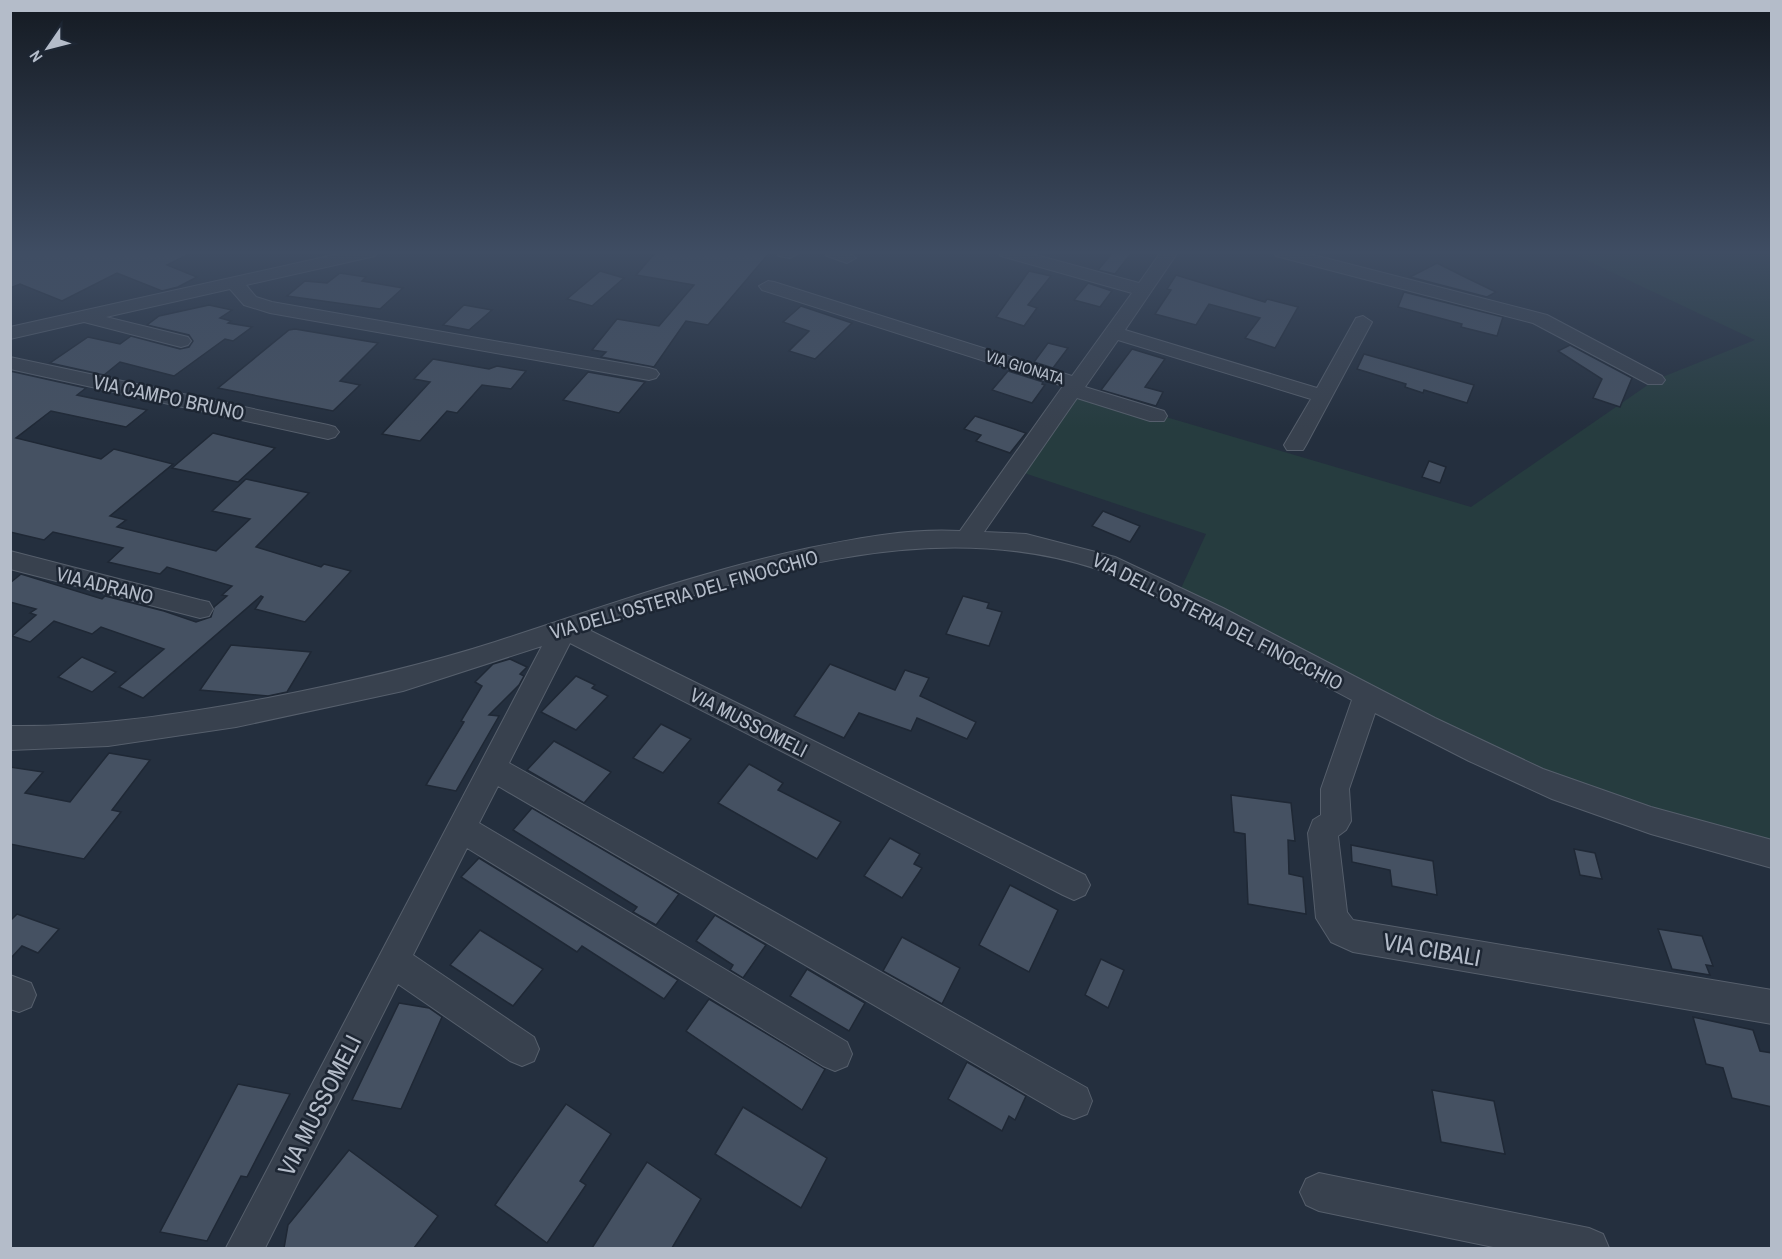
<svg xmlns="http://www.w3.org/2000/svg" width="1782" height="1259" font-family="'Archivo Narrow',sans-serif">
	<style>
		.green { fill: #263c3f }
		.building { fill: #455162; stroke: #1f2835; stroke-width: 1.5 }
		.lines { fill: none; stroke-linecap: round; stroke-linejoin: round }
		.minor-casing { stroke: #565f6c; stroke-width: 2 }
		.minor { fill: #38414e; fill-rule: evenodd }
		.labels { text-anchor: middle; dominant-baseline: central; stroke-width: 5; stroke-linejoin: round; paint-order: stroke }
		.far-street-label { font-size: 16px; fill: #b4bcc9; stroke: #1d2633 }
		.street-label { font-size: 20px; fill: #b4bcc9; stroke: #1d2633 }
		.near-street-label { font-size: 24px; fill: #b4bcc9; stroke: #1d2633 }
	</style>
	<rect width="100%" height="100%" fill="#242f3e"/>
	<path class="green" d="M1569,252H1771V853L1599,803L1177,597L1206,534L1015,470L1071,389L1471,507L1655,380L1755,340Z"/>
	<g class="building">
		<path d="M10,252H193L167,265L197,277L178,287L162,291L117,273L62,301L20,284L10,288Z"/>
		<path d="M656,252H770L708,325L686,321L654,367L601,357L606,352L592,350L617,319L659,326L694,285L636,275Z"/>
		<path d="M1113,252H1132L1115,274L1098,270Z"/>
		<path d="M1437,263L1465,277L1496,292L1487,297L1410,277Z"/>
		<path d="M600,271L624,278L592,306L567,299Z"/>
		<path d="M1029,271L1051,276L1028,305L1037,308L1024,326L996,317Z"/>
		<path d="M340,273L366,277L362,281L403,288L380,309L287,296L305,281L327,283Z"/>
		<path d="M1176,275L1265,302L1267,299L1298,307L1275,348L1245,338L1260,318L1209,304L1196,325L1155,314L1171,290L1167,289Z"/>
		<path d="M1088,283L1112,291L1100,307L1074,300Z"/>
		<path d="M1404,292L1503,317L1497,336L1461,327L1462,324L1398,307Z"/>
		<path d="M209,305L232,310L220,318L231,321L228,323L252,327L233,341L225,339L174,376L120,362L104,375L50,363L88,337L120,344L131,336L180,349L189,347L193,341L189,335L147,325L159,316Z"/>
		<path d="M464,305L492,310L469,330L443,325Z"/>
		<path d="M801,306L852,323L815,359L789,351L809,331L783,322Z"/>
		<path d="M295,329L378,343L340,381L360,385L333,411L218,388L289,330Z"/>
		<path d="M1048,343L1068,348L1053,368L1034,362Z"/>
		<path d="M1570,345L1632,378L1620,407L1593,398L1602,379L1558,351Z"/>
		<path d="M1132,349L1165,359L1145,387L1163,392L1156,406L1101,390Z"/>
		<path d="M1364,354L1474,385L1467,403L1424,390L1423,393L1405,387L1406,384L1357,369Z"/>
		<path d="M433,359L489,369L497,366L526,371L511,389L482,385L457,413L447,411L420,441L382,434L430,382L414,379Z"/>
		<path d="M10,371L86,388L77,395L147,410L126,427L51,411L16,438L101,459L114,449L173,464L110,516L126,520L117,527L216,551L250,519L212,511L246,479L309,493L256,547L321,567L324,564L351,571L305,622L255,609L263,597L261,596L143,698L119,687L164,649L101,627L92,634L54,621L30,642L12,636L36,615L30,613L36,609L10,602V583L21,574L102,599L105,596L164,611L196,622L211,617L214,607L227,596L222,595L232,586L167,567L160,574L108,562L123,548L53,532L44,540L10,532Z"/>
		<path d="M1008,371L1043,382L1042,384L1045,385L1032,403L992,390Z"/>
		<path d="M588,372L645,382L619,413L563,400Z"/>
		<path d="M975,416L1026,433L1010,453L976,441L981,435L964,429Z"/>
		<path d="M213,433L233,438L275,448L238,482L172,468Z"/>
		<path d="M1429,461L1446,467L1440,483L1422,477Z"/>
		<path d="M1103,511L1140,526L1130,542L1092,526Z"/>
		<path d="M963,596L989,603L987,608L1002,612L989,646L946,634Z"/>
		<path d="M231,645L266,648L311,652L287,692L268,696L200,690Z"/>
		<path d="M82,657L116,672L92,692L58,677Z"/>
		<path d="M510,659L527,667L520,674L524,676L519,685L489,715L499,716L456,791L426,785L464,722L461,721L482,686L475,682L493,664Z"/>
		<path d="M830,664L895,690L905,670L929,678L920,696L976,722L967,739L917,718L911,731L859,713L844,738L794,716Z"/>
		<path d="M576,676L595,685L592,688L608,696L576,730L541,712Z"/>
		<path d="M661,724L691,739L663,773L633,758Z"/>
		<path d="M554,741L611,772L584,803L527,770Z"/>
		<path d="M109,753L150,760L112,810L121,812L84,859L10,844V767L43,772L25,793L70,802Z"/>
		<path d="M749,764L783,783L778,790L841,822L817,859L718,803Z"/>
		<path d="M1231,795L1291,803L1295,841L1288,840L1289,874L1303,877L1306,914L1248,904L1245,834L1234,832Z"/>
		<path d="M532,808L679,894L656,925L633,912L637,907L513,830Z"/>
		<path d="M890,838L920,854L914,864L922,868L902,898L864,876Z"/>
		<path d="M1351,845L1433,861L1437,895L1392,886L1390,870L1352,862Z"/>
		<path d="M1574,849L1595,853L1602,879L1580,875Z"/>
		<path d="M479,858L678,980L664,999L582,946L577,952L461,877Z"/>
		<path d="M1010,885L1058,910L1029,972L979,945Z"/>
		<path d="M17,914L59,929L38,953L22,946L10,959V921Z"/>
		<path d="M715,915L766,945L743,978L730,970L733,965L696,941Z"/>
		<path d="M1658,929L1702,936L1713,966L1706,965L1710,975L1672,969Z"/>
		<path d="M480,930L543,969L513,1006L450,965Z"/>
		<path d="M902,937L960,968L942,1004L883,971Z"/>
		<path d="M1101,959L1124,970L1108,1008L1085,995Z"/>
		<path d="M807,969L865,1003L849,1031L790,996Z"/>
		<path d="M709,999L825,1069L802,1110L686,1031Z"/>
		<path d="M399,1003L429,1008L442,1017L401,1109L352,1100Z"/>
		<path d="M1693,1017L1753,1030L1760,1051L1772,1053V1107L1732,1098L1723,1068L1706,1064Z"/>
		<path d="M967,1062L1026,1096L1015,1120L1009,1116L1002,1131L948,1099Z"/>
		<path d="M238,1084L290,1094L247,1177L241,1176L207,1241L160,1232Z"/>
		<path d="M1432,1090L1494,1101L1505,1154L1441,1142Z"/>
		<path d="M566,1104L611,1134L580,1181L586,1185L547,1243L495,1205Z"/>
		<path d="M743,1107L827,1158L801,1208L715,1154Z"/>
		<path d="M349,1150L438,1216L414,1248H284L288,1225Z"/>
		<path d="M647,1162L701,1199L672,1248H592Z"/>
	</g>
	<g class="lines">
		<g class="minor-casing">
			<g id="minor">
				<path d="M347,252H378L375,256L246,285L256,297L272,302L649,368L656,370L659,374L656,378L649,380L270,313L244,305L230,289L106,317L188,337L191,341L188,345L181,347L84,322L10,339V327Z"/>
				<path d="M776,252H798L799,253L790,258L779,256Z"/>
				<path d="M824,252H847L856,258L847,263L827,256Z"/>
				<path d="M999,252H1025L1139,283L1161,252H1178L1125,330L1317,388L1356,318L1363,316L1372,322L1306,445L1303,450H1287L1284,445L1311,399L1118,340L1085,387L1164,411L1167,416L1164,421H1150L1077,398L984,532L1026,534L1115,557L1223,608L1435,718L1543,769L1651,807L1772,840V868L1651,834L1552,799L1469,761L1375,713L1349,789L1351,821L1346,830L1338,836L1347,912L1353,920L1772,990V1024L1353,952L1331,942L1316,918L1308,833L1313,820L1321,815V789L1352,700C1293,669 1235,636 1175,606C1150,594 1124,578 1097,569C929,514 749,575 589,630L1085,875L1090,885L1085,895L1074,900L1063,895L570,643L509,763L1087,1088L1092,1101L1087,1114L1074,1119L1061,1114L498,786L479,823L847,1042L852,1054L847,1066L835,1071L823,1066L467,848L413,955L534,1037L539,1049L534,1061L522,1066L510,1061L398,984L265,1248H226L542,646L403,691L236,727L108,746L10,750V726C98,727 182,714 268,698C345,683 420,666 495,642C600,608 702,571 809,548C858,538 910,528 960,531L1063,386L762,290L759,286L768,281L774,282L1072,376L1132,293L1001,256Z"/>
				<path d="M1273,252H1302L1547,315L1662,376L1665,380L1662,384H1648L1533,323L1276,256Z"/>
				<path d="M10,357L328,425L335,427L339,432L335,437L328,439L10,369Z"/>
				<path d="M10,551L200,600L209,602L213,609L209,616L200,618L10,569Z"/>
				<path d="M10,975L31,983L36,995L31,1007L19,1012L10,1009Z"/>
				<path d="M1319,1173L1589,1228L1603,1234L1609,1248H1498L1319,1211L1306,1205L1300,1192L1306,1179Z"/>
			</g>
		</g>
		<use href="#minor" class="minor"/>
	</g>
	<linearGradient id="sky" x2="0" y2="1"><stop stop-color="#141a22"/><stop offset="0.59" stop-color="#3f4d63"/><stop offset="1" stop-color="#3f4d63" stop-opacity="0"/></linearGradient>
	<rect width="1782" height="428" fill="url(#sky)"/>
	<g class="labels">
		<g class="far-street-label">
			<text transform="translate(1025 367) rotate(17)">VIA GIONATA</text>
		</g>
		<g class="street-label">
			<text transform="translate(169 397) rotate(12)">VIA CAMPO BRUNO</text>
			<text transform="translate(105 585) rotate(14)">VIA ADRANO</text>
			<text transform="translate(684 594) rotate(-16)">VIA DELL'OSTERIA DEL FINOCCHIO</text>
			<text transform="translate(1218 621) rotate(27)">VIA DELL'OSTERIA DEL FINOCCHIO</text>
			<text transform="translate(749 722) rotate(27)">VIA MUSSOMELI</text>
		</g>
		<g class="near-street-label">
			<text transform="translate(1432 949) rotate(10)">VIA CIBALI</text>
			<text transform="translate(319 1105) rotate(-63)">VIA MUSSOMELI</text>
		</g>
	</g>
	<rect width="1782" height="1259" fill="none" stroke="#b4bcc9" stroke-width="24"/>
	<g transform="translate(48 48) rotate(235)" stroke="#1d2633" stroke-width="4.5" paint-order="stroke">
	<path d="M0-4.5L10 22L0 15L-10 22Z" fill="#b4bcc9"/>
	<text y="-9" font-size="16" font-weight="bold" text-anchor="middle" fill="#b4bcc9">N</text>
	</g>
</svg>
